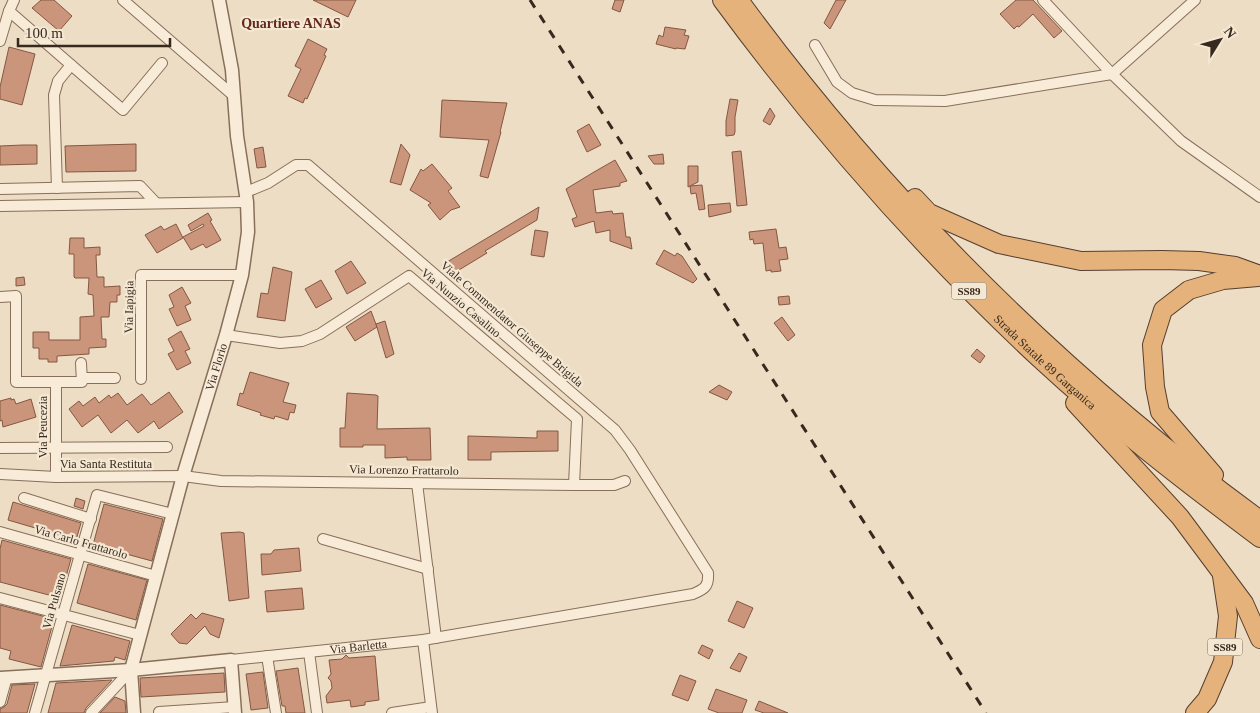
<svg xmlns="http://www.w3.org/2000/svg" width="1260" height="713" font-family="'Times New Roman',serif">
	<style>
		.building { fill: #ca957b; stroke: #855741 }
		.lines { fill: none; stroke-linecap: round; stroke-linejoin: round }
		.minor-casing { stroke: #876f5b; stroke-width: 12 }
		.tertiary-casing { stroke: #876f5b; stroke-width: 15 }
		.trunk-casing { stroke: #553e2f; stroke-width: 20 }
		.minor { stroke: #f8ebd7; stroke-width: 10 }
		.tertiary { stroke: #f8ebd7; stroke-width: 12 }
		.trunk { stroke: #e4b27a; stroke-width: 18 }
		.rail { stroke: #37291e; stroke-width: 3; stroke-dasharray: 9 9; stroke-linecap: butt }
		.labels { text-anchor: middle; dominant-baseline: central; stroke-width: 4.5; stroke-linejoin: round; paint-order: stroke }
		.shield { fill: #f4e8d3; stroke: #706254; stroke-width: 1 }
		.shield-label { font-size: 11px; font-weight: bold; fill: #37291e }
		.street-label { font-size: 12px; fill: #37291e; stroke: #f4e8d3 }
		.neighbourhood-label { font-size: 14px; font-weight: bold; fill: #63281f; stroke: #f4e8d3 }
	</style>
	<rect width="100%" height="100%" fill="#edddc4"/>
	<g class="building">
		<path d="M41,0H54L72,16L59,31L32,8Z"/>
		<path d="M313,0H356L348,17Z"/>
		<path d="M615,0H624L620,12L612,9Z"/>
		<path d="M836,0H846L830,29L824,23Z"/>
		<path d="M1016,0H1033L1062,31L1054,38L1033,14L1019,27L1017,26L1014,29L1000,14Z"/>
		<path d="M665,27L686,30L684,35L689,36L685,49L676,48V49L656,44L659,35L663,37Z"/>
		<path d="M308,39L327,49L324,55L326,56L307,99L305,98L303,103L288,96L301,69L295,66Z"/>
		<path d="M9,47L35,54L22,105L0,99V87Z"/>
		<path d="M730,99L738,100L735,117V132L734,135L726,136V121Z"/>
		<path d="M442,100L507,103L500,132H501L488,178L480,176L489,140L440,137Z"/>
		<path d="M770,108L775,116L770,125L763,121Z"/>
		<path d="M589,124L601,145L587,152L577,131Z"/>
		<path d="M136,144V171L66,172L65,146Z"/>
		<path d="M401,144L410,155L401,185L390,182Z"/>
		<path d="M23,145H37V164L0,165V146Z"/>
		<path d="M263,147L266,167L257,168L254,149Z"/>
		<path d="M741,151L747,205L737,206L732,152Z"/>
		<path d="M663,154L664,164H654L648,156Z"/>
		<path d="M615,160L627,181L620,183V186L593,190L596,213L612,211L613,214L623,213L626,237H630L632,249L610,241V230L596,233L594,221L575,227L572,219L577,217L566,189L594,172Z"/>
		<path d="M432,164L452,188L448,191L460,207L451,210L440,220L428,205L431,203L410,190L421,169L423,171Z"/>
		<path d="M688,166H698V182L688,187Z"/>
		<path d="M702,185L705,209L699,210L696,193L691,194L690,186Z"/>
		<path d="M730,203L731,212L709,217L708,205Z"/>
		<path d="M539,207L537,220L485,251L487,253L449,276L442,265Z"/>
		<path d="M208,213L212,220L210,221L221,240L206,248L203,244L191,250L183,237L204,226L203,224L191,231L188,225Z"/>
		<path d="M176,224L183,238L157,253L145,235L161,226L164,230Z"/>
		<path d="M776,229L779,248L786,247L788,259L779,260L781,271L771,272V270L766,271L763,243L754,244L753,239L750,240L749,232Z"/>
		<path d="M535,230L548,232L544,257L531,255Z"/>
		<path d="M70,238H84V248L100,247V255H96L97,277H104V287L120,286V295H117V302H110L109,317H101L102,339H106V347L89,348V354L57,356V362H48V359H39V348H33V332H49V340H80V317L94,316L93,295L88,294L89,278H75L74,277V254H69Z"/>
		<path d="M664,250L675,256L677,253L682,256L697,279L693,283L656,264Z"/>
		<path d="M351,261L366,283L347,294L335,271Z"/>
		<path d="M273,267L292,272L285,321L257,317L261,293L268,294Z"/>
		<path d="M24,277L25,285L16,286V278Z"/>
		<path d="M321,280L332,299L316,308L305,289Z"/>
		<path d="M182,287L191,303L185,306L191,320L177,326L169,309L174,307L169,295Z"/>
		<path d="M789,296L790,304L779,305L778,297Z"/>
		<path d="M371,311L377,327L355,341L346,327Z"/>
		<path d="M782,317L795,335L788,341L774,323Z"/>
		<path d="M385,321L394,354L386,358L376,324Z"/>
		<path d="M181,331L190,349L185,351L191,363L177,370L168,354L174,351L168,339Z"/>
		<path d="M977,349L985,356L980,363L971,356Z"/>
		<path d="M250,372L289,383L283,402L296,405L294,413L290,412L288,420L275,416L274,419L260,415L261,413L237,405L240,393L243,394Z"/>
		<path d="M719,385L732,392L727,400L709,392Z"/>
		<path d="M169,392L183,412L159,429L154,421L138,433L127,420L111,433L98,415L82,427L69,409L79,401L83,406L95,397L99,403L109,395L111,398L118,393L127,405L142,394L151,405Z"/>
		<path d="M347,393L376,395L378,396L377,429L430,428L431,460H407V457L385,458V445H363V447H340V428H345Z"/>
		<path d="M11,398V400L14,399L16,404L31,399L36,417L3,427L2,420L0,421V401Z"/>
		<path d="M537,431H558V451L491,452V460H468V436L537,438Z"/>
		<path d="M76,498L85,501L83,509L74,506Z"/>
		<path d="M13,502L81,523L76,540L8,520Z"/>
		<path d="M104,504L163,519L152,561L93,545Z"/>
		<path d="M240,532L244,533L249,598L229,601L221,533Z"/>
		<path d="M2,540L71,559L60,598L0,582V549Z"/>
		<path d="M299,548L301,571L262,575L261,554H271L274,550Z"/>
		<path d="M88,564L147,580L136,620L77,603Z"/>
		<path d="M302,588L304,609L267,612L265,591Z"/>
		<path d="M737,601L753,608L744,628L728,621Z"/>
		<path d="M0,605L54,619L41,667L9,659L11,651L0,648Z"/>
		<path d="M202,613L224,619L219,638L210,634L205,626L187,644L179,643L171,634L191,614L196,619Z"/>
		<path d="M72,625L130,641L125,660L115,657L114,661L60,666Z"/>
		<path d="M702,645L713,650L709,659L698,653Z"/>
		<path d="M739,653L747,657L740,672L730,668Z"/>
		<path d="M346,655L349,658L375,656L379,700L365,702V705L351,707L350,700L327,703L326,696L332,688L331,681L328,678L331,674L329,660L342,659Z"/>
		<path d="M298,668L305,713H286L285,706H282L276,671Z"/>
		<path d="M263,672L268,708L251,710L246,674Z"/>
		<path d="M224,673L225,692L141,697L140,678Z"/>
		<path d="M680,675L696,681L688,701L672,695Z"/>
		<path d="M112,680L86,708L84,713H48L56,683Z"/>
		<path d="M35,684L27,713H0V709L4,707L7,704L12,685Z"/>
		<path d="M716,689L747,700L742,713H719L708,709Z"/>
		<path d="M115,697L125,701L126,713H100Z"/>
		<path d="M759,701L788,713H764L755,710Z"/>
	</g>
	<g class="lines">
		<g class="minor-casing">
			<g id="minor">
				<path d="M14,0L9,11L123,110L162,63"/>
				<path d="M123,0L234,96"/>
				<path d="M1043,0L1112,74L1181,141L1260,197"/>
				<path d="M0,41L9,11"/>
				<path d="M815,45L837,82L852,93L875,100L945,101L1112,74L1195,0"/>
				<path d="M57,188L54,95L58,81L71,65"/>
				<path d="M0,189L140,186L156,203"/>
				<path d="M0,206L247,202"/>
				<path d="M0,297L16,296V382H56V477"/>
				<path d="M226,335L280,343L302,341L320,334L409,276L577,419L574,485"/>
				<path d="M82,378H115"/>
				<path d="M141,379V275H242"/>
				<path d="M56,382H82L81,363"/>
				<path d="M0,448L167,447"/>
				<path d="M0,474L56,477L183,476L221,481L574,485H614L625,481"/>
				<path d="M417,483L436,638"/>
				<path d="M24,498L91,519"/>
				<path d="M0,532L156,576"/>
				<path d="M323,539L428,569"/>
				<path d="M0,598L140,635"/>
				<path d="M423,640L432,713"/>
				<path d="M309,652L317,713"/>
				<path d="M267,656L276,713"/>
				<path id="s1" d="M231,660L423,640L693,594C705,589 709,586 708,573L630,450L615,430L308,165H296L268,183L246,192"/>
				<path d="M0,702L7,677"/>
				<path d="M159,712L235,707"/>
				<path d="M35,713L97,495L173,514"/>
				<path d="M91,713L131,670"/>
				<path d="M392,713L431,707"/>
			</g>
		</g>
		<g class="tertiary-casing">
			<g id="tertiary">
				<path d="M0,678L131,670L231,660L235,713"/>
				<path id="s2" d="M134,713L131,670L183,476L226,335L242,275L248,232L247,202L237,136L232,70L219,0"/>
			</g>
		</g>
		<g class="trunk-casing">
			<g id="trunk">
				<path id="s3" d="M722,0C817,129 922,249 1040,359C1109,423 1184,481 1260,538"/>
				<path d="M739,0C885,199 1061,374 1260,520"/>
				<path d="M915,198L929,213L999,244L1081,261L1162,260L1199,261L1235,266L1260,275"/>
				<path d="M1075,403L1180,517L1244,603L1260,639"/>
				<path d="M1214,475L1160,412L1155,387L1152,345L1163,310L1189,290L1223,280L1258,277"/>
				<path d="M1195,713L1207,699L1223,662L1228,616L1222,576"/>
			</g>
		</g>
		<use href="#minor" class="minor"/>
		<use href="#tertiary" class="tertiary"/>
		<use href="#trunk" class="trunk"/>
		<path class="rail" d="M530,0L986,713"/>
	</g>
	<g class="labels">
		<g class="shield">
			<rect x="951.5" y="282.5" width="35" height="17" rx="4"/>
			<rect x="1207.5" y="638.5" width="35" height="17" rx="4"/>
		</g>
		<g class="shield-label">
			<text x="969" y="291">SS89</text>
			<text x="1225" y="647">SS89</text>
		</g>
		<g class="street-label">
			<text transform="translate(461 303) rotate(40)">Via Nunzio Casalino</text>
			<text transform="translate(129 307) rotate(-89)">Via Iapigia</text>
			<text transform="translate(512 324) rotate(41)">Viale Commendator Giuseppe Brigida</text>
			<text stroke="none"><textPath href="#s3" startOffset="486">Strada Statale 89 Garganica</textPath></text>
			<text stroke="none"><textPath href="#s2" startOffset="358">Via Florio</textPath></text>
			<text transform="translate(43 427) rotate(-90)">Via Peucezia</text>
			<text x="106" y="464">Via Santa Restituta</text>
			<text transform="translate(404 470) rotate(1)">Via Lorenzo Frattarolo</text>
			<text transform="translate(81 542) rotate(16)">Via Carlo Frattarolo</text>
			<text transform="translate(54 601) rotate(-74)">Via Pulsano</text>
			<text stroke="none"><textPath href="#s1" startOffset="128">Via Barletta</textPath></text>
		</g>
		<g class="neighbourhood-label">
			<text x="291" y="23">Quartiere ANAS</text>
		</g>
	</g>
	<g transform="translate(1220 40) rotate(53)" stroke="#f4e8d3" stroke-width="4" paint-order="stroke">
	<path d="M0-4L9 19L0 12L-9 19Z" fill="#37291e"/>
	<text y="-8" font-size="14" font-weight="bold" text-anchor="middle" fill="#37291e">N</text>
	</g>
	<path d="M18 38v8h152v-8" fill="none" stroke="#37291e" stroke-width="2.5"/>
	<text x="25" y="38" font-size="15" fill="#37291e" stroke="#f4e8d3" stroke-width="4" paint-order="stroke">100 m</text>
</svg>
